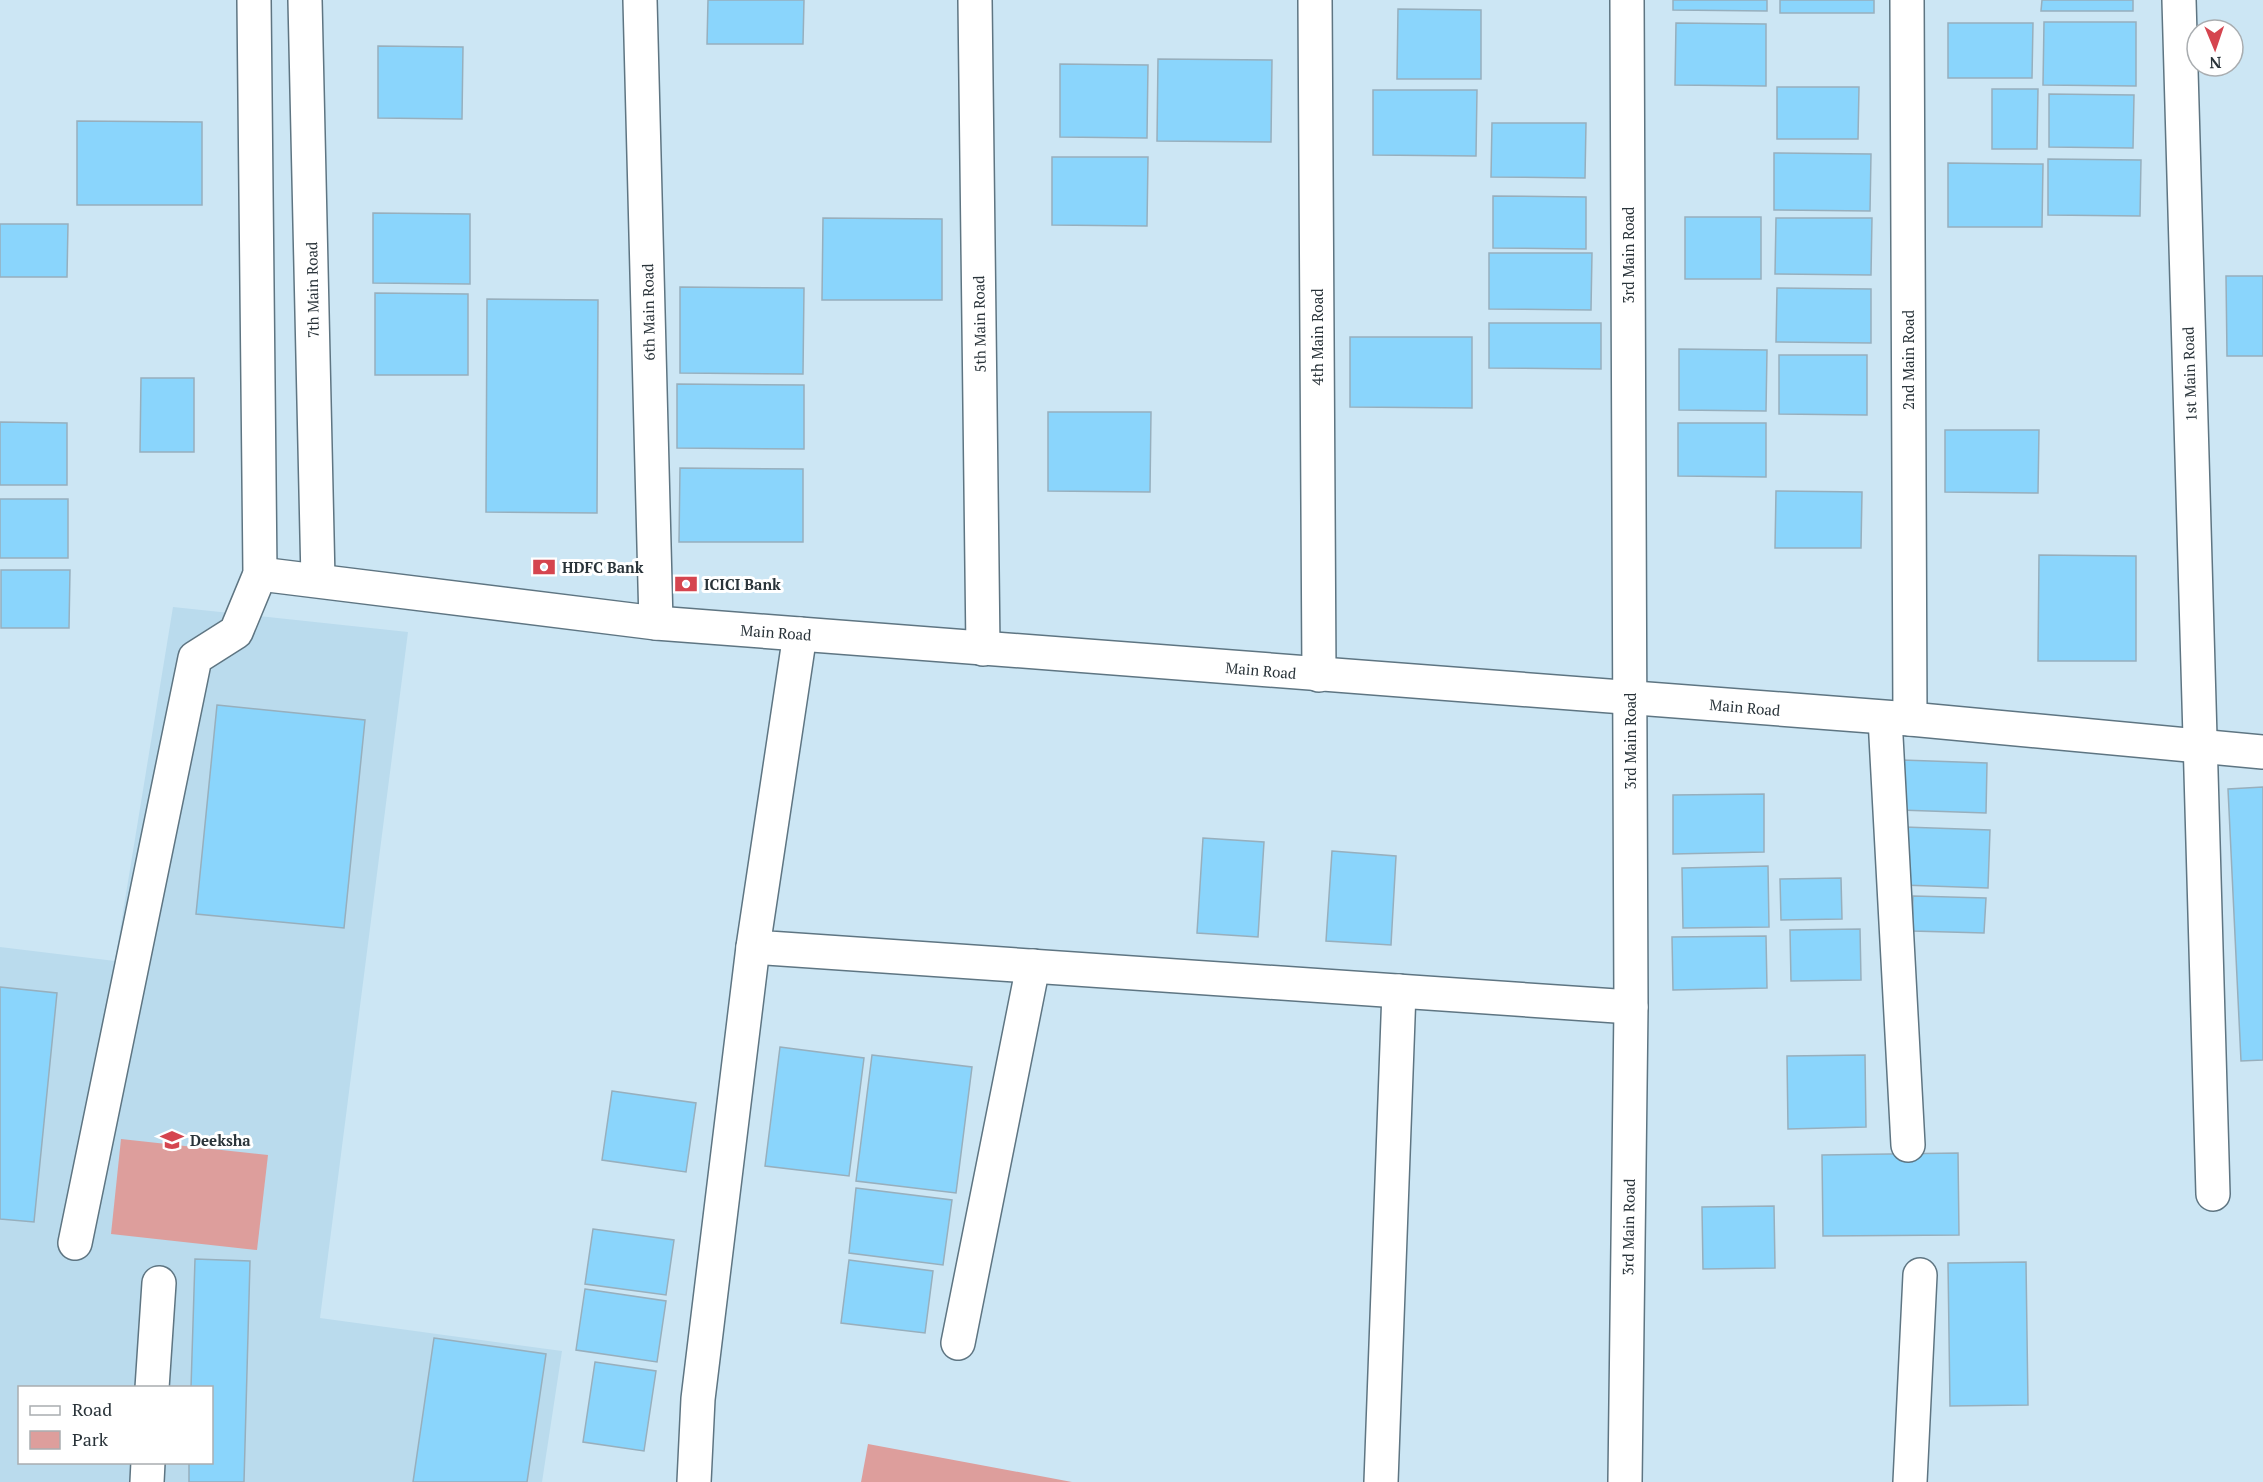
<svg xmlns="http://www.w3.org/2000/svg" width="2263" height="1482" font-family="'PT Serif',serif">
	<style>
		.built { fill: #badbed; fill-rule: evenodd }
		.green { fill: #dd9e9c }
		.building { fill: #8ad5fc; stroke: #97afbd; stroke-width: 1.5 }
		.lines { fill: none; stroke-linecap: round; stroke-linejoin: round }
		.minor-casing { stroke: #5e7582; stroke-width: 36 }
		.minor { stroke: #fff; stroke-width: 33 }
		.labels { text-anchor: middle; dominant-baseline: central; stroke-width: 6; stroke-linejoin: round; paint-order: stroke }
		.street-label { font-size: 15px; fill: #293339; stroke: #fff }
		.poi-label { font-size: 15px; font-weight: bold; fill: #293339; stroke: #fff; text-anchor: start }
	</style>
	<rect width="100%" height="100%" fill="#cce6f4"/>
	<path class="built" d="M173,607L408,632L320,1318L562,1351L542,1482H0V947L115,961ZM20,1388H212V1462H20Z"/>
	<g class="green">
		<path d="M121,1139L268,1155L257,1250L111,1234Z"/>
		<path d="M868,1444L1072,1482H861Z"/>
	</g>
	<g class="building">
		<path d="M708,0H804L803,44H707Z"/>
		<path d="M1673,0H1767V11L1673,10Z"/>
		<rect x="1780" y="0" width="94" height="13"/>
		<path d="M2042,0H2133V11H2041Z"/>
		<path d="M1398,9L1481,10V79H1397Z"/>
		<path d="M2044,22H2136V86L2043,85Z"/>
		<path d="M1676,23L1766,24V86L1675,85Z"/>
		<path d="M1948,23H2033L2032,78H1948Z"/>
		<path d="M378,46L463,47L462,119L378,118Z"/>
		<path d="M1158,59L1272,60L1271,142L1157,141Z"/>
		<path d="M1060,64L1148,65L1147,138L1060,137Z"/>
		<path d="M1777,87H1859L1858,139H1777Z"/>
		<path d="M1992,89H2038L2037,149H1992Z"/>
		<path d="M1373,90H1477L1476,156L1373,155Z"/>
		<path d="M2049,94L2134,95L2133,148L2049,147Z"/>
		<path d="M77,121L202,122V205H77Z"/>
		<path d="M1492,123H1586L1585,178L1491,177Z"/>
		<path d="M1774,153L1871,154L1870,211L1774,210Z"/>
		<path d="M1052,157H1148L1147,226L1052,225Z"/>
		<path d="M2048,159L2141,160L2140,216L2048,215Z"/>
		<path d="M1948,163L2043,164L2042,227H1948Z"/>
		<path d="M1493,196L1586,197V249L1493,248Z"/>
		<path d="M373,213L470,214V284L373,283Z"/>
		<rect x="1685" y="217" width="76" height="62"/>
		<path d="M823,218L942,219V300H822Z"/>
		<path d="M1776,218H1872L1871,275L1775,274Z"/>
		<path d="M0,224H68L67,277H0Z"/>
		<path d="M1489,253H1592L1591,310L1489,309Z"/>
		<path d="M2226,276H2263V356H2227Z"/>
		<path d="M680,287L804,288L803,374L680,373Z"/>
		<path d="M1777,288L1871,289V343L1776,342Z"/>
		<path d="M375,293L468,294V375H375Z"/>
		<path d="M487,299L598,300L597,513L486,512Z"/>
		<path d="M1489,323H1601V369L1489,368Z"/>
		<path d="M1350,337H1472V408L1350,407Z"/>
		<path d="M1679,349L1767,350L1766,411L1679,410Z"/>
		<path d="M1779,355H1867V415L1779,414Z"/>
		<path d="M141,378H194V452H140Z"/>
		<path d="M677,384L804,385V449L677,448Z"/>
		<path d="M1048,412H1151L1150,492L1048,491Z"/>
		<path d="M0,422L67,423V485H0Z"/>
		<path d="M1678,423H1766V477L1678,476Z"/>
		<path d="M1945,430H2039L2038,493L1945,492Z"/>
		<path d="M680,468L803,469V542H679Z"/>
		<path d="M1776,491L1862,492L1861,548H1775Z"/>
		<rect x="0" y="499" width="68" height="59"/>
		<path d="M2039,555L2136,556V661H2038Z"/>
		<path d="M1,570H70L69,628H1Z"/>
		<path d="M217,705L365,720L344,928L196,914Z"/>
		<path d="M1902,760L1987,763L1986,813L1900,810Z"/>
		<path d="M2263,787V1060L2241,1061L2228,789Z"/>
		<path d="M1764,794V852L1673,854V795Z"/>
		<path d="M1904,827L1990,830L1988,888L1902,885Z"/>
		<path d="M1203,838L1264,842L1258,937L1197,933Z"/>
		<path d="M1332,851L1396,856L1391,945L1326,941Z"/>
		<path d="M1768,866L1769,927L1683,928L1682,868Z"/>
		<path d="M1841,878L1842,919L1781,920L1780,879Z"/>
		<path d="M1913,896L1986,898L1984,933L1912,931Z"/>
		<path d="M1860,929L1861,980L1791,981L1790,930Z"/>
		<path d="M1766,936L1767,988L1673,990L1672,937Z"/>
		<path d="M0,987L57,993L34,1222L0,1219Z"/>
		<path d="M780,1047L864,1058L849,1176L765,1166Z"/>
		<path d="M872,1055L972,1067L956,1193L856,1181Z"/>
		<path d="M1865,1055L1866,1127L1788,1129L1787,1056Z"/>
		<path d="M612,1091L696,1103L686,1172L602,1160Z"/>
		<path d="M1958,1153L1959,1235L1823,1236L1822,1155Z"/>
		<path d="M856,1188L952,1200L943,1265L849,1253Z"/>
		<path d="M1774,1206L1775,1268L1703,1269L1702,1207Z"/>
		<path d="M593,1229L674,1240L666,1295L585,1284Z"/>
		<path d="M195,1259L250,1261L244,1482H189V1462H212V1388H191Z"/>
		<path d="M849,1260L933,1271L925,1333L841,1323Z"/>
		<path d="M2026,1262L2028,1405L1950,1406L1948,1263Z"/>
		<path d="M585,1289L666,1301L657,1362L576,1350Z"/>
		<path d="M434,1338L546,1354L527,1482H413Z"/>
		<path d="M595,1362L656,1371L644,1451L583,1442Z"/>
	</g>
	<g class="lines">
		<g class="minor-casing">
			<g id="minor">
				<path d="M305,0L318,580"/>
				<path d="M640,0L656,623"/>
				<path d="M975,0L983,649"/>
				<path d="M1315,0L1319,675"/>
				<path d="M1907,0L1910,719"/>
				<path d="M2179,0L2213,1194"/>
				<path d="M260,574L656,623L1910,719L2263,752"/>
				<path d="M800,634L753,947L1631,1007"/>
				<path d="M1885,718L1908,1145"/>
				<path d="M75,1243L195,658L236,632L260,574L254,0"/>
				<path d="M958,1343L1033,966"/>
				<path d="M152,1388L159,1283"/>
				<path d="M147,1482L148,1462"/>
				<path d="M694,1482L698,1399L753,947"/>
				<path d="M1381,1482L1399,991"/>
				<path d="M1625,1482L1631,1007L1627,0"/>
				<path d="M1910,1482L1920,1275"/>
			</g>
		</g>
		<use href="#minor" class="minor"/>
	</g>
	<defs>
		<g id="bank-bare" transform="scale(1.8)"><path d="M-6-4H6V4H-6ZM0-2.3a2.3 2.3 0 1 0 0 4.6a2.3 2.3 0 1 0 0-4.6Z" fill="#d5454f" stroke="#fff" stroke-width="2.5" paint-order="stroke"/></g>
		<g id="school-bare" transform="scale(1.8)"><path d="M0-5L7-2L0 1L-7-2ZM-4 1L0 2.5L4 1V4Q0 6-4 4Z" fill="#d5454f" stroke="#fff" stroke-width="2.5" paint-order="stroke"/></g>
	</defs>
	<g fill-rule="evenodd">
		<use href="#bank-bare" x="544" y="567"/>
		<use href="#bank-bare" x="686" y="584"/>
		<use href="#school-bare" x="172" y="1140"/>
	</g>
	<g class="labels">
		<g class="street-label">
			<text transform="translate(1628 255) rotate(-90)">3rd Main Road</text>
			<text transform="translate(312 290) rotate(-91)">7th Main Road</text>
			<text transform="translate(648 312) rotate(-91)">6th Main Road</text>
			<text transform="translate(979 324) rotate(-91)">5th Main Road</text>
			<text transform="translate(1317 337) rotate(-90)">4th Main Road</text>
			<text transform="translate(1908 360) rotate(-90)">2nd Main Road</text>
			<text transform="translate(2189 374) rotate(-92)">1st Main Road</text>
			<text transform="translate(776 632) rotate(4)">Main Road</text>
			<text transform="translate(1261 670) rotate(5)">Main Road</text>
			<text transform="translate(1745 707) rotate(5)">Main Road</text>
			<text transform="translate(1630 741) rotate(-90)">3rd Main Road</text>
			<text transform="translate(1628 1227) rotate(-89)">3rd Main Road</text>
		</g>
		<g class="poi-label">
			<text x="562" y="567">HDFC Bank</text>
			<text x="704" y="584">ICICI Bank</text>
			<text x="190" y="1140">Deeksha</text>
		</g>
	</g>
	<rect x="18" y="1386" width="195" height="78" fill="#ffffff" stroke="#a9adb0" stroke-width="1.5"/>
	<rect x="30" y="1406" width="30" height="9" fill="#ffffff" stroke="#a9adb0" stroke-width="1.5"/>
	<text x="72" y="1416" font-size="18" fill="#293339">Road</text>
	<rect x="30" y="1431" width="30" height="18" fill="#dd9e9c" stroke="#a9adb0" stroke-width="1.5"/>
	<text x="72" y="1446" font-size="18" fill="#293339">Park</text>
	<g transform="translate(2215 48) rotate(178)"><circle r="28" fill="#ffffff" stroke="#a9adb0" stroke-width="1.5"/>
	<path d="M0-4.5L10 22L0 15L-10 22Z" fill="#d5454f"/>
	<text y="-9" font-size="16" font-weight="bold" text-anchor="middle" fill="#293339">N</text>
	</g>
</svg>
